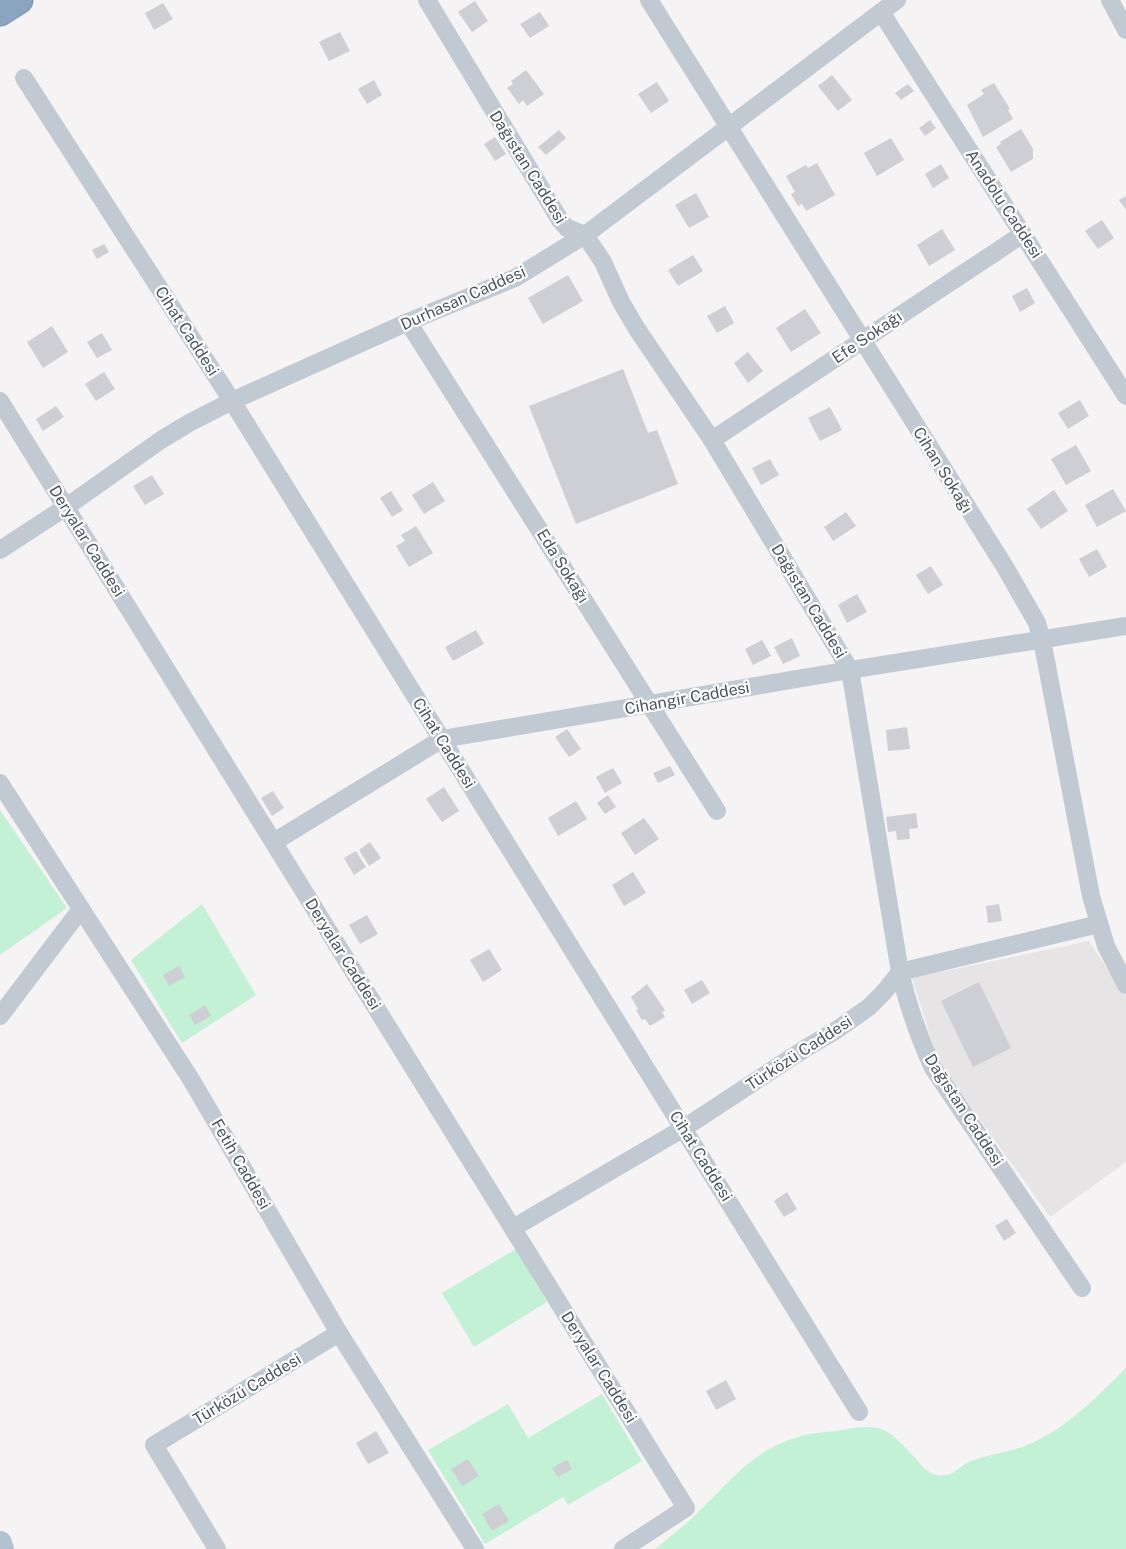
<svg xmlns="http://www.w3.org/2000/svg" width="1126" height="1549" font-family="'Public Sans',sans-serif">
	<style>
		.education { fill: #e6e4e5 }
		.green { fill: #c3f1d5 }
		.building { fill: #cdcfd5 }
		.lines { fill: none; stroke-linecap: round; stroke-linejoin: round }
		.highway-casing { stroke: #7690ad; stroke-width: 29 }
		.minor { stroke: #c1cad2; stroke-width: 18 }
		.major { stroke: #b3c2d1; stroke-width: 24 }
		.highway { stroke: #8ba5c1; stroke-width: 27 }
		.labels { text-anchor: middle; dominant-baseline: central; stroke-width: 4.5; stroke-linejoin: round; paint-order: stroke }
		.street-label { font-size: 16px; fill: #4a5661; stroke: #fff }
	</style>
	<rect width="100%" height="100%" fill="#f5f3f3"/>
	<path class="education" d="M1089,941L1126,997V1162L1050,1217L939,1063L912,978Z"/>
	<g class="green">
		<path d="M0,810L67,908L0,955Z"/>
		<path d="M202,904L256,995L182,1043L131,960Z"/>
		<path d="M516,1249L547,1302L474,1347L442,1293Z"/>
		<path d="M1126,1368V1549H655C667,1539 679,1530 690,1520C729,1484 754,1445 810,1434C821,1432 832,1432 842,1430C884,1422 888,1429 916,1459C921,1465 929,1474 937,1475C952,1478 957,1468 969,1462C989,1454 1011,1452 1030,1444C1067,1428 1098,1396 1126,1368Z"/>
		<path d="M602,1394L642,1461L568,1505L563,1497L485,1544L428,1450L508,1404L528,1438Z"/>
	</g>
	<g class="building">
		<path d="M475,1L488,21L472,32L458,12Z"/>
		<path d="M163,3L173,19L154,30L145,13Z"/>
		<path d="M540,12L549,26L530,38L520,24Z"/>
		<path d="M340,32L350,51L329,61L319,42Z"/>
		<path d="M526,70L544,94L527,106L523,100L519,104L507,88L513,84L511,81Z"/>
		<path d="M832,75L852,100L838,111L818,86Z"/>
		<path d="M374,80L382,95L367,104L358,89Z"/>
		<path d="M657,82L669,101L651,113L638,94Z"/>
		<path d="M994,83L1010,109L1008,110L1013,119L983,137L967,105L984,94L981,90Z"/>
		<path d="M908,84L914,91L901,100L895,93Z"/>
		<path d="M930,120L936,128L925,136L919,128Z"/>
		<path d="M1021,129L1033,149V159L1011,172L996,147L1001,144L1000,142Z"/>
		<path d="M559,130L566,138L546,155L538,147Z"/>
		<path d="M495,137L506,154L495,161L484,144Z"/>
		<path d="M891,138L904,160L877,176L864,153Z"/>
		<path d="M817,163L835,195L806,211L802,204L798,206L791,194L795,192L786,176L806,165L808,168Z"/>
		<path d="M941,164L949,178L933,188L925,174Z"/>
		<path d="M696,193L709,217L689,228L675,205Z"/>
		<path d="M1126,196V210L1119,200Z"/>
		<path d="M1102,220L1114,238L1098,249L1085,231Z"/>
		<path d="M942,229L955,250L929,266L917,245Z"/>
		<path d="M104,244L109,252L97,259L92,250Z"/>
		<path d="M693,255L703,271L678,286L668,270Z"/>
		<path d="M568,275L583,301L543,324L528,298Z"/>
		<path d="M1027,288L1035,303L1020,312L1012,296Z"/>
		<path d="M725,306L734,323L717,333L707,316Z"/>
		<path d="M805,309L821,333L791,352L776,328Z"/>
		<path d="M52,326L68,352L43,368L27,342Z"/>
		<path d="M102,333L112,350L97,358L87,342Z"/>
		<path d="M748,352L763,371L748,383L734,363Z"/>
		<path d="M623,369L648,433L657,430L678,484L576,524L529,406Z"/>
		<path d="M104,372L115,389L96,401L85,384Z"/>
		<path d="M1080,400L1089,416L1068,429L1058,413Z"/>
		<path d="M56,406L64,417L43,431L36,419Z"/>
		<path d="M830,407L842,430L820,441L808,418Z"/>
		<path d="M1076,445L1091,471L1066,485L1051,459Z"/>
		<path d="M770,459L779,475L761,485L752,468Z"/>
		<path d="M152,475L164,494L145,505L133,486Z"/>
		<path d="M433,482L445,501L424,514L412,495Z"/>
		<path d="M1113,489L1126,511L1097,527L1085,505Z"/>
		<path d="M1054,490L1068,511L1041,529L1027,509Z"/>
		<path d="M391,491L403,510L392,517L380,498Z"/>
		<path d="M846,512L856,526L833,541L824,527Z"/>
		<path d="M416,526L433,553L409,567L396,546L405,541L401,535Z"/>
		<path d="M1097,549L1107,567L1089,577L1079,559Z"/>
		<path d="M931,566L943,585L928,594L916,575Z"/>
		<path d="M857,594L867,612L847,623L838,605Z"/>
		<path d="M476,630L484,644L453,661L445,647Z"/>
		<path d="M792,638L800,656L783,664L774,647Z"/>
		<path d="M762,640L771,656L753,665L745,649Z"/>
		<path d="M907,727L910,749L888,751L886,730Z"/>
		<path d="M567,729L581,749L569,757L555,737Z"/>
		<path d="M670,766L675,775L658,783L653,773Z"/>
		<path d="M613,768L622,783L605,793L596,777Z"/>
		<path d="M444,787L459,811L442,822L426,799Z"/>
		<path d="M273,791L284,808L272,816L261,798Z"/>
		<path d="M608,795L616,807L605,814L597,803Z"/>
		<path d="M576,801L587,819L558,836L548,818Z"/>
		<path d="M916,813L918,828L909,829L910,839L897,840L896,831L888,832L886,817Z"/>
		<path d="M644,818L659,839L635,855L621,833Z"/>
		<path d="M370,842L381,858L369,866L359,850Z"/>
		<path d="M356,851L366,867L354,875L344,858Z"/>
		<path d="M633,872L646,893L624,906L612,885Z"/>
		<path d="M999,904L1002,921L988,923L986,906Z"/>
		<path d="M367,915L378,934L360,944L349,925Z"/>
		<path d="M489,949L502,970L483,982L470,960Z"/>
		<path d="M179,966L185,977L169,986L163,975Z"/>
		<path d="M702,980L710,993L692,1004L684,990Z"/>
		<path d="M979,982L1011,1048L973,1067L941,1001Z"/>
		<path d="M647,984L665,1010L662,1012L665,1017L650,1026L645,1019L642,1020L636,1010L638,1009L631,997Z"/>
		<path d="M205,1005L211,1016L195,1025L189,1015Z"/>
		<path d="M787,1192L797,1209L784,1217L774,1201Z"/>
		<path d="M1007,1219L1016,1233L1004,1241L995,1226Z"/>
		<path d="M726,1380L736,1399L716,1410L706,1391Z"/>
		<path d="M376,1431L389,1453L368,1464L356,1443Z"/>
		<path d="M468,1459L479,1476L462,1486L451,1469Z"/>
		<path d="M567,1460L572,1469L558,1477L552,1468Z"/>
		<path d="M499,1504L509,1521L492,1531L482,1514Z"/>
	</g>
	<g class="lines">
		<g class="highway-casing">
			<path id="highway" d="M0,12L19,0"/>
		</g>
		<g class="minor">
			<path d="M427,0L560,220L567,228L585,235L603,262L621,302L637,329L712,440L850,670L900,972C908,1007 918,1035 933,1068L1082,1288"/>
			<path d="M649,0L1005,567L1037,623L1042,640L1091,896L1106,946L1126,985"/>
			<path d="M1110,0L1126,30"/>
			<path d="M881,12L1126,396"/>
			<path d="M24,78L232,401L859,1412"/>
			<path d="M408,322L717,811"/>
			<path d="M0,401L686,1508L623,1549"/>
			<path d="M712,440L1023,234"/>
			<path d="M0,550L66,507L161,440L189,423L232,401L408,322L515,278L585,235L897,0"/>
			<path d="M0,783L192,1081L339,1333L475,1549"/>
			<path d="M274,842L442,739L850,670L1126,626"/>
			<path d="M0,1016L81,909"/>
			<path d="M513,1228L684,1128L806,1048L835,1031L869,1007L884,992L900,972L1099,924"/>
			<path d="M217,1549L154,1445L339,1333"/>
		</g>
		<path class="major" d="M0,1543L2,1549"/>
		<use href="#highway" class="highway"/>
	</g>
	<g class="labels">
		<g class="street-label">
			<text transform="translate(528 167) rotate(58)">Dağıstan Caddesi</text>
			<text transform="translate(1004 204) rotate(57)">Anadolu Caddesi</text>
			<text transform="translate(463 298) rotate(-24)">Durhasan Caddesi</text>
			<text transform="translate(187 331) rotate(57)">Cihat Caddesi</text>
			<text transform="translate(867 337) rotate(-34)">Efe Sokağı</text>
			<text transform="translate(943 470) rotate(58)">Cihan Sokağı</text>
			<text transform="translate(87 541) rotate(58)">Deryalar Caddesi</text>
			<text transform="translate(563 566) rotate(58)">Eda Sokağı</text>
			<text transform="translate(809 601) rotate(59)">Dağıstan Caddesi</text>
			<text transform="translate(687 698) rotate(-10)">Cihangir Caddesi</text>
			<text transform="translate(444 743) rotate(58)">Cihat Caddesi</text>
			<text transform="translate(343 954) rotate(58)">Deryalar Caddesi</text>
			<text transform="translate(799 1053) rotate(-33)">Türközü Caddesi</text>
			<text transform="translate(964 1110) rotate(57)">Dağıstan Caddesi</text>
			<text transform="translate(701 1156) rotate(58)">Cihat Caddesi</text>
			<text transform="translate(241 1164) rotate(60)">Fetih Caddesi</text>
			<text transform="translate(599 1367) rotate(58)">Deryalar Caddesi</text>
			<text transform="translate(247 1389) rotate(-31)">Türközü Caddesi</text>
		</g>
	</g>
</svg>
